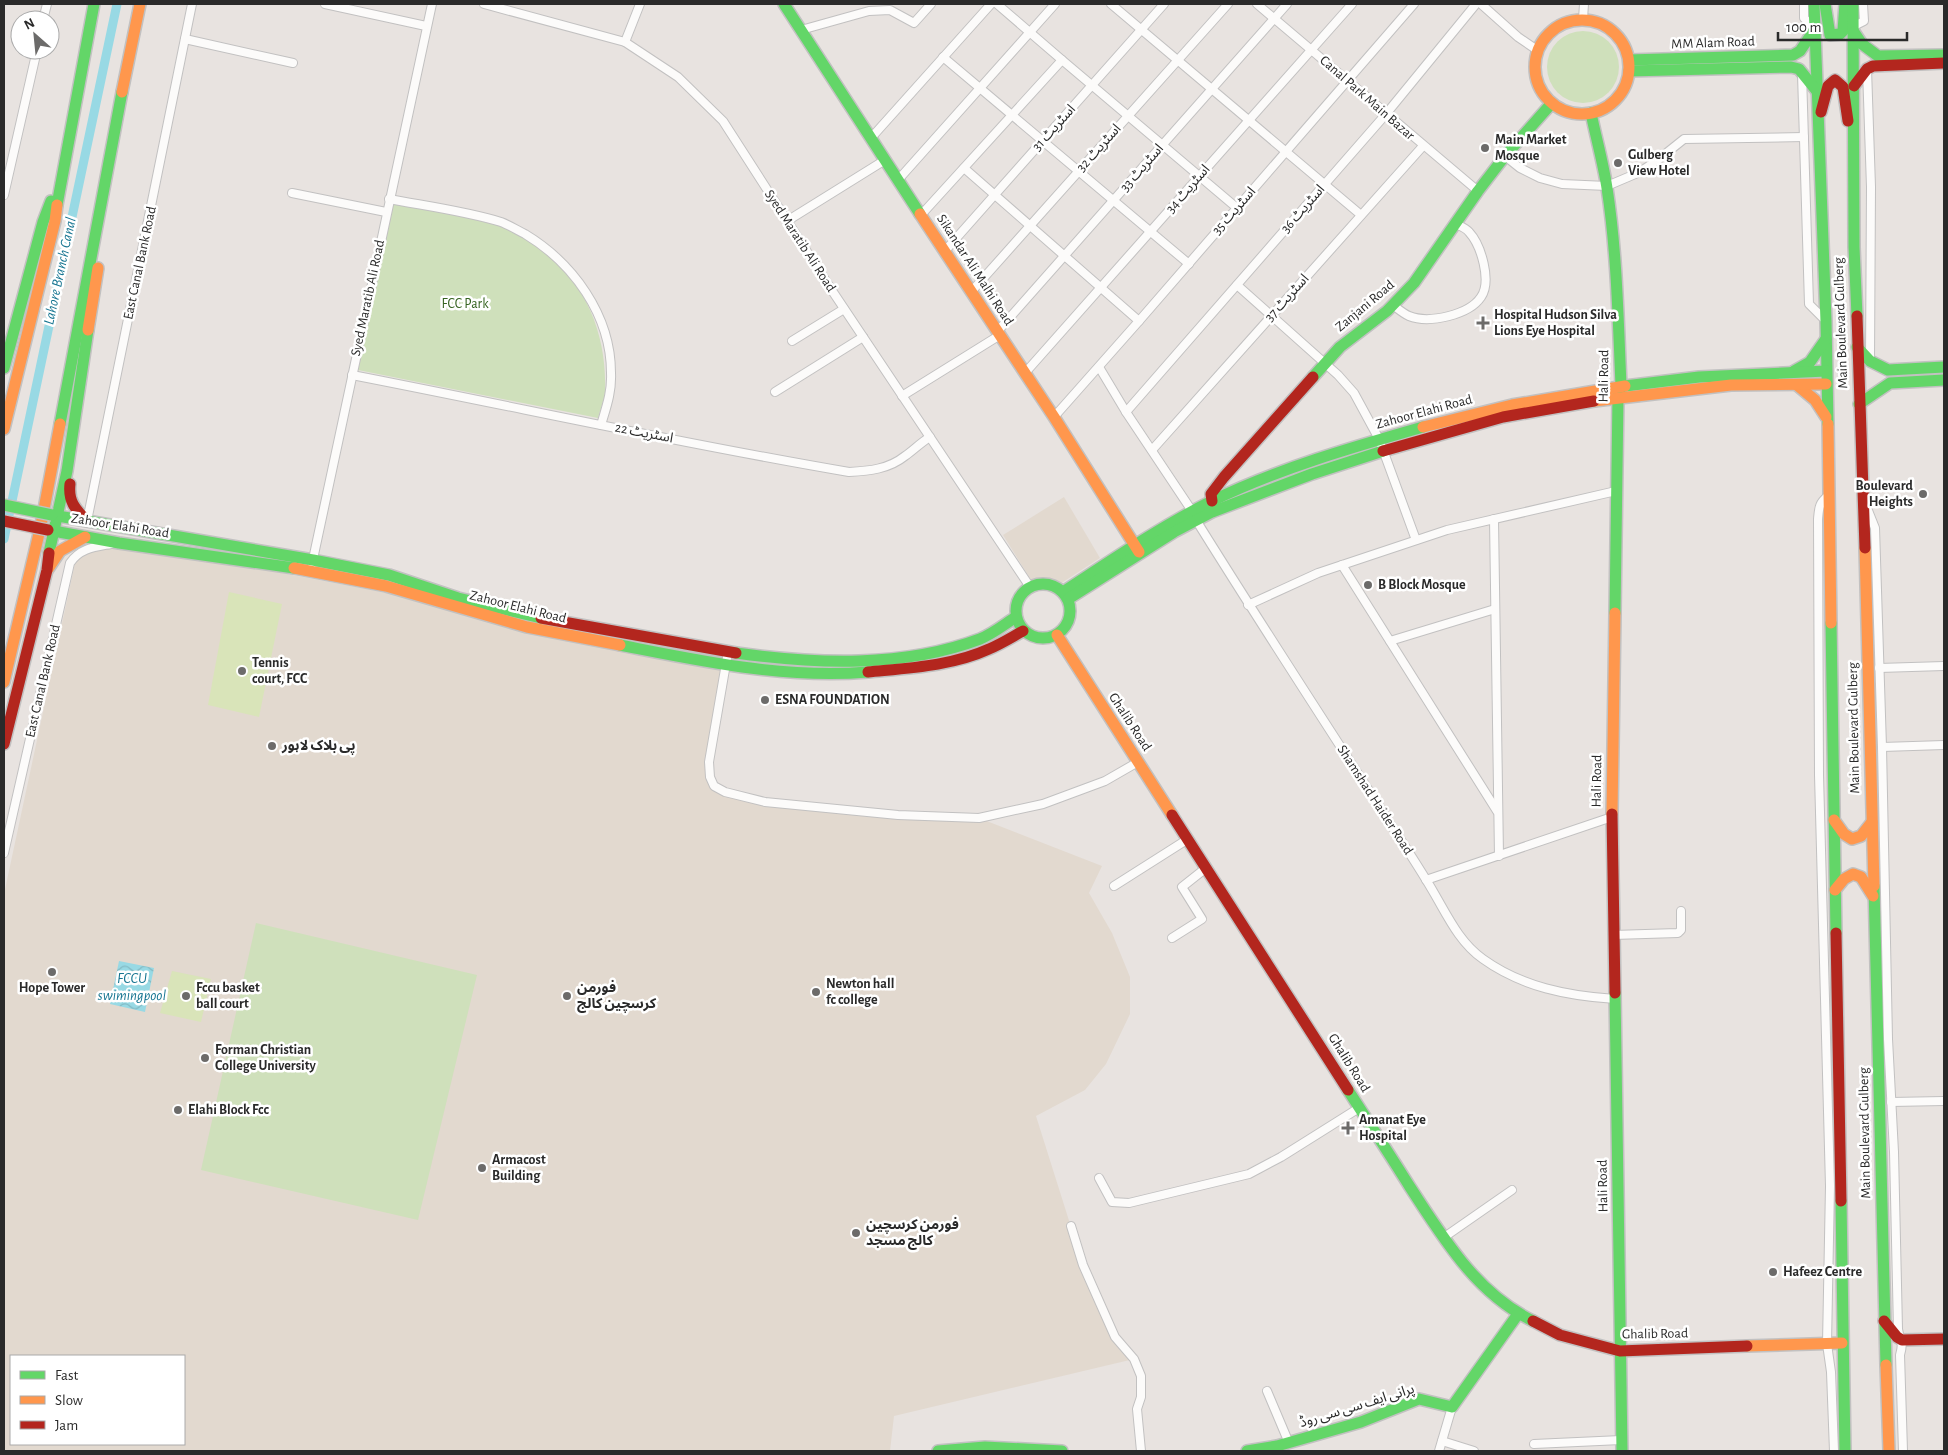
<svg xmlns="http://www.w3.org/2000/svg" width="1948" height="1455" font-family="'Alegreya Sans','Noto Sans Arabic',sans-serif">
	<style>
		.education { fill: #e2d9cf; fill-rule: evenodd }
		.grass { fill: #cfe0bb }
		.pitch { fill: #d9e4b9 }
		.water { fill: url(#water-waves) }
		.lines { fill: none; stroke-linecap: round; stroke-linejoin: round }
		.canal { stroke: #98d9e4; stroke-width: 9 }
		.street-casing { stroke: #c2c1c1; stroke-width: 10 }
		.fast-casing { stroke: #c2c1c1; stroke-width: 14 }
		.slow-casing { stroke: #c2c1c1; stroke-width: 14 }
		.jam-casing { stroke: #c2c1c1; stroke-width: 14 }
		.street { stroke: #fcfbfa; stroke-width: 8 }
		.fast { stroke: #63d668; stroke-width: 11 }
		.slow { stroke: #ff974d; stroke-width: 11 }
		.jam { stroke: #b3261e; stroke-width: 11 }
		.fast-bridge-casing { stroke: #c2c1c1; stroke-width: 14; stroke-linecap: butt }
		.jam-bridge-casing { stroke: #c2c1c1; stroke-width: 14; stroke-linecap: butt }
		.fast-bridge { stroke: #63d668; stroke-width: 11 }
		.jam-bridge { stroke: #b3261e; stroke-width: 11 }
		.poi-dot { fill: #6c6b6a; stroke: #fff; stroke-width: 2 }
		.labels { text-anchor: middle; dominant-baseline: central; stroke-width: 5; stroke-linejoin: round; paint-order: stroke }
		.street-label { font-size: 14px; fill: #2a2a2a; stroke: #fff }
		.poi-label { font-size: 14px; font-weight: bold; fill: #2a2a2a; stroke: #fff; text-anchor: start }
		.park-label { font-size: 14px; fill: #34621f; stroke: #fff }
		.water-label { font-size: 15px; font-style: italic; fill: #167591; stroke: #fff }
	</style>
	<defs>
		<pattern id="water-waves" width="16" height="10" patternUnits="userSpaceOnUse" patternTransform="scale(1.25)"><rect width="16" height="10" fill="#98d9e4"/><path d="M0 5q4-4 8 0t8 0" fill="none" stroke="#83bac4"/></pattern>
	</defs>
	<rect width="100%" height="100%" fill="#e8e3e0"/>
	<g class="education">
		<path d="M1064,497L1100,558L1060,584L1031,580L1003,535Z"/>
		<path d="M81,535L730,658L709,762L714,786L765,802L979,818L1102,866L1089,893L1112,933L1130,977V1014L1106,1064L1085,1090L1036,1116L1083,1265L1115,1337L1134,1359L894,1416L890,1451H4V894ZM11,1356H184V1444H11Z"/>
	</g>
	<g class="grass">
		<circle cx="1583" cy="67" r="36"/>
		<path d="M393,204C415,208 438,212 460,216C476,219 494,221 508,228C574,259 608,321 605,392C604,401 600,410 598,418L358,370Z"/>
		<path d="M256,923L477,975L418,1220L201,1170Z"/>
	</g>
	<g class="pitch">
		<path d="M229,592L282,604L259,717L208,705Z"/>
		<path d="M172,971L211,979L201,1022L160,1013Z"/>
	</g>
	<path class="water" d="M119,961L154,968L145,1012L110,1004Z"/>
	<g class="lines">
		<path class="canal" d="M4,539L117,4"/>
		<g class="street-casing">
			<g id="street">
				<path d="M325,4L426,26"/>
				<path d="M484,4L625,42L678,77L723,121L833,292L1030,587"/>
				<path d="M997,4L1062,60L1237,208"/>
				<path d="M1111,4L1361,215"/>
				<path d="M1257,4L1478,191"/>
				<path d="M1481,4L1518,37L1537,50"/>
				<path d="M1804,4V18L1815,29"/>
				<path d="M1583,19L1584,4"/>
				<path d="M43,20L47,4"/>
				<path d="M1854,26L1864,21L1863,4"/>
				<path d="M801,30L869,11L890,10L914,23L931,4"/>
				<path d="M185,39L293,63"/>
				<path d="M625,42L640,4"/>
				<path d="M943,57L1189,264"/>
				<path d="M1867,69L1871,187L1870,361"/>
				<path d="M1802,74L1809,304L1826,321"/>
				<path d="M871,138L991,4"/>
				<path d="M1505,156L1520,168L1540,178L1562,184L1607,186L1640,172L1659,159L1684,139L1804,137"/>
				<path d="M964,168L1139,321"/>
				<path d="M898,180L1055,4"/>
				<path d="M292,193L386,212"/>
				<path d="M4,195L37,50"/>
				<path d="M389,199C426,206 465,211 501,222C509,225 517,230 525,234C573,263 611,315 611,373C612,392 606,408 601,425"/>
				<path d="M921,215L1062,60"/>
				<path d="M787,221L885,160"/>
				<path d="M944,252L1164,4"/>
				<path d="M1237,285L1338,375L1354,393L1379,439L1416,540"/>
				<path d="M971,292L1228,4"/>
				<path d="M1393,305C1398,309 1404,314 1409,316C1429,324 1469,315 1481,297C1492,281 1481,245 1469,232C1466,228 1460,226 1456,224"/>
				<path d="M997,332L1287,4"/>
				<path d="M792,341L844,309"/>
				<path d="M1099,367L1126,412L1192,511"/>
				<path d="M1025,373L1352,4"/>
				<path d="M352,375C517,407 683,444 849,472C869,471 889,469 905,456C914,450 920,443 930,437"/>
				<path d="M775,392L863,337"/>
				<path d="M902,396L1000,335"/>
				<path d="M1126,412L1386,114L1476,4"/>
				<path d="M1054,417L1139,321L1414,4"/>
				<path d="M1152,450L1423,146"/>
				<path d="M1828,496C1819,503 1819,508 1818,519L1819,775L1830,1186L1827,1344L1831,1372L1834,1451"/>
				<path d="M1867,508L1875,528L1882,747L1888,1039L1894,1152L1898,1329C1900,1342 1904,1341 1900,1355L1903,1451"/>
				<path d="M1494,519L1499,856"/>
				<path d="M1196,520C1265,631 1337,741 1408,851C1417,865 1426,879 1434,893C1448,917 1460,943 1483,959C1522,987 1568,996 1615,999"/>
				<path d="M87,521L192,4"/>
				<path d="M312,564L432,4"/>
				<path d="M1342,565L1497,811"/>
				<path d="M1248,605L1318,573L1447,530L1616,491"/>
				<path d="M1390,641L1495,609"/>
				<path d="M728,652L709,762L710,777L714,786L725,792L765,802L898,815L979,818L1043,804L1105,781L1138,762"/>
				<path d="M1879,668L1944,666"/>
				<path d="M1882,747L1944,745"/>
				<path d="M4,853L70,563C80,548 95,547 111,544"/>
				<path d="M1426,880L1612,817"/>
				<path d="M1114,886L1188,839"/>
				<path d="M1613,935L1678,933L1681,930V911"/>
				<path d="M1172,938L1202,919L1182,887L1206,868"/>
				<path d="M1891,1102L1944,1101"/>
				<path d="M1099,1178L1112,1202L1129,1203L1249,1174L1281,1157L1359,1108"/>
				<path d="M1071,1226L1083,1265L1115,1337L1134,1359L1141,1376V1397L1137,1409L1141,1451"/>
				<path d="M1443,1238L1512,1190"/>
				<path d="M1267,1391L1289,1443"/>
				<path d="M1442,1441L1474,1451"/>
				<path d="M1534,1444L1621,1440"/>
				<path d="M1439,1451L1452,1407"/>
			</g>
		</g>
		<g class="fast-casing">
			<g id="fast">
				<path d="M784,4L920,214"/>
				<path d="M1814,4L1826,321L1828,424"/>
				<path d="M1825,4L1830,35L1840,34L1843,31L1845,4"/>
				<path d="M1853,4L1854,247L1857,316"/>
				<path d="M1854,32L1862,44L1878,56L1944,55"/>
				<path d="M1629,60L1793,55L1800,51L1815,29"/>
				<path d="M1629,71L1791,67L1799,69L1816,90"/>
				<path d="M1591,113C1596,138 1603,162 1607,188C1617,253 1618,319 1621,385L1618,397L1615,613"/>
				<path d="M57,205L94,4"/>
				<path d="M1857,347L1870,361L1888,370L1944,367"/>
				<path d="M4,368L43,222L51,201"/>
				<path d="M1794,371L1810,362L1826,339"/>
				<path d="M1313,377L1340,347L1387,311L1414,283L1478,191L1505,156L1551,104"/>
				<path d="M1625,386L1699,377L1826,371"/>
				<path d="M1859,404L1890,383L1944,380"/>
				<path d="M60,424L122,92"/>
				<path d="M52,515L313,560L389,575L458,598L541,618"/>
				<path d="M48,530L119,543L294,568"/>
				<path d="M49,553L67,471L88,330"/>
				<circle cx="1043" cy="611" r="27"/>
				<path d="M1063,592C1112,560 1160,527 1212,501C1277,469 1353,447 1423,427"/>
				<path d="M1068,599L1174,532L1212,512L1312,474L1383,451"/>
				<path d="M1831,623L1836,933"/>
				<path d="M620,645C702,661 784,679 868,672"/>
				<path d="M736,653C816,664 903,668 980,639C993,634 1005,624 1016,617"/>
				<path d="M1874,886L1886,1365"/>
				<path d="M1615,993L1622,1451"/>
				<path d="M1348,1090C1369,1123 1390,1155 1410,1187C1444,1239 1476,1293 1533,1321"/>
				<path d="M1841,1201L1845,1451"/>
				<path d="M938,1451L985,1447L1062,1451"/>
				<path d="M1247,1451L1277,1446L1361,1422L1419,1399L1452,1407L1518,1314"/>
			</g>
		</g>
		<g class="slow-casing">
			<g id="slow">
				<circle cx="1582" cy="67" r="47"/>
				<path d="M122,92L140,4"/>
				<path d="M920,214L1054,417L1139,552"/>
				<path d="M88,330L98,268"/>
				<path d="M1797,385L1815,400L1826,417"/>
				<path d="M1594,401L1731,385L1826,384"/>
				<path d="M1828,424L1831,623"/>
				<path d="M1423,427L1512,405L1625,386"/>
				<path d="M4,429L55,221L57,205"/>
				<path d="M1865,548L1874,886"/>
				<path d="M294,568L386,586L527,627L620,645"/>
				<path d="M48,569L60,551L85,537"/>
				<path d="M1057,635L1172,815"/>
				<path d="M4,682L41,525L60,424"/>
				<path d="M1612,814L1615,613"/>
				<path d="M1834,820L1844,834L1852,839L1861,836L1872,822"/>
				<path d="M1835,890L1844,879L1853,874L1861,877L1873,896"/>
				<path d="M1747,1346L1842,1343"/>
				<path d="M1886,1365L1889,1451"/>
			</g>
		</g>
		<g class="jam-casing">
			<g id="jam">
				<path d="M1854,86L1867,69L1873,66L1944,63"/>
				<path d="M1821,112L1828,86L1835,80L1843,87L1848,121"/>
				<path d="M1857,316L1865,548"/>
				<path d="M1383,451L1503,417L1594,401"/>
				<path d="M70,484C68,501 75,509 87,521"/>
				<path d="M1212,501L1211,494L1224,477L1313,377"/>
				<path d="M541,618L736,653"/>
				<path d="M868,672C908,668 952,666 989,649C1001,644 1012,637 1023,631"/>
				<path d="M4,744L47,570L49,553"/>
				<path d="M1612,814L1615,993"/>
				<path d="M1172,815L1348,1090"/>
				<path d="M1836,933L1841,1201"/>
				<path d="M1533,1321L1560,1335L1620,1351L1747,1346"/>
				<path d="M1884,1321L1897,1337L1902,1340L1944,1339"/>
			</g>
		</g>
		<use href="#street" class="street"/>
		<use href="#fast" class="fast"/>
		<use href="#slow" class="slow"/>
		<use href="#jam" class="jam"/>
		<g class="fast-bridge-casing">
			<path id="fast-bridge" d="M4,505L52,515"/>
		</g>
		<g class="jam-bridge-casing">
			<path id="jam-bridge" d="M4,521L48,530"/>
		</g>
		<use href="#fast-bridge" class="fast-bridge"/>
		<use href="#jam-bridge" class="jam-bridge"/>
	</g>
	<g class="poi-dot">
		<circle cx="1485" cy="148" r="5"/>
		<circle cx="1618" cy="163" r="5"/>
		<path d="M1480.5 315.5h5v5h5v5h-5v5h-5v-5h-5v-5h5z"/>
		<circle cx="1923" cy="494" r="5"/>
		<circle cx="1368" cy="585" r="5"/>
		<circle cx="242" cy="671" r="5"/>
		<circle cx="765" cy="700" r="5"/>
		<circle cx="272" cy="746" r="5"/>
		<circle cx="52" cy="972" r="5"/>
		<circle cx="816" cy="992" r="5"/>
		<circle cx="186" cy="996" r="5"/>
		<circle cx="567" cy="996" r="5"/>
		<circle cx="205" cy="1058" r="5"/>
		<circle cx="178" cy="1110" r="5"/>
		<path d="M1345.5 1120.5h5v5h5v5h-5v5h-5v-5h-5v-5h5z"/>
		<circle cx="482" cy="1168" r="5"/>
		<circle cx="856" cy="1233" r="5"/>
		<circle cx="1773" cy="1272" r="5"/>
	</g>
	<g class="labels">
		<g class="street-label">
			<text transform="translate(1713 43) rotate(-2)">MM Alam Road</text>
			<text transform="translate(1367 98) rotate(41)">Canal Park Main Bazar</text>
			<text transform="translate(1054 128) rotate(-48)">اسٹریٹ 31</text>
			<text transform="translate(1099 148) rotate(-48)">اسٹریٹ 32</text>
			<text transform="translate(1142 168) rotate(-49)">اسٹریٹ 33</text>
			<text transform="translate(1188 189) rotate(-49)">اسٹریٹ 34</text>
			<text transform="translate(1303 209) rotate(-49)">اسٹریٹ 36</text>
			<text transform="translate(1234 211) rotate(-49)">اسٹریٹ 35</text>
			<text transform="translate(800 241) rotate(57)">Syed Maratib Ali Road</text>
			<text transform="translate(140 263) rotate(-78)">East Canal Bank Road</text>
			<text transform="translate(975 270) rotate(57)">Sikandar Ali Malhi Road</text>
			<text transform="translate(368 298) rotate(-78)">Syed Maratib Ali Road</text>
			<text transform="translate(1287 298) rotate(-48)">اسٹریٹ 37</text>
			<text transform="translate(1365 306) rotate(-40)">Zanjani Road</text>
			<text transform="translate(1841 323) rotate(-92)">Main Boulevard Gulberg</text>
			<text transform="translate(1604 376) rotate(-89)">Hali Road</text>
			<text transform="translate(1424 412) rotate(-15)">Zahoor Elahi Road</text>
			<text transform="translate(644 433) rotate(11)">اسٹریٹ 22</text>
			<text transform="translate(120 526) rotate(9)">Zahoor Elahi Road</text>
			<text transform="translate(518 607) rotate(14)">Zahoor Elahi Road</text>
			<text transform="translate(43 681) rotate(-77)">East Canal Bank Road</text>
			<text transform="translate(1130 722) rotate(57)">Ghalib Road</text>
			<text transform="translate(1854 728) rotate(-91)">Main Boulevard Gulberg</text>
			<text transform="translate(1597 781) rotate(-89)">Hali Road</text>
			<text transform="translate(1375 800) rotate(57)">Shamshad Haider Road</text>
			<text transform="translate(1349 1063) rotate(58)">Ghalib Road</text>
			<text transform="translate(1865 1133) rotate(-91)">Main Boulevard Gulberg</text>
			<text transform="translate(1603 1186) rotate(-91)">Hali Road</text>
			<text transform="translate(1655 1334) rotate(-1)">Ghalib Road</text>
			<text transform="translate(1357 1406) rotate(-17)">پرانی ایف سی سی روڈ</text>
		</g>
		<g class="poi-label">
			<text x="1495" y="140">Main Market<tspan x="1495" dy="16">Mosque</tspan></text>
			<text x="1628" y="155">Gulberg<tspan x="1628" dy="16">View Hotel</tspan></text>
			<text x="1494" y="315">Hospital Hudson Silva<tspan x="1494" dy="16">Lions Eye Hospital</tspan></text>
			<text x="1913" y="486" text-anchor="end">Boulevard<tspan x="1913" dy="16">Heights</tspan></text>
			<text x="1378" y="585">B Block Mosque</text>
			<text x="252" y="663">Tennis<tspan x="252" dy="16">court, FCC</tspan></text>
			<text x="775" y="700">ESNA FOUNDATION</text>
			<text x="282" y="746">پی بلاک لاہور</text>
			<text x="826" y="984">Newton hall<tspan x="826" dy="16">fc college</tspan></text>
			<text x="52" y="988" text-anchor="middle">Hope Tower</text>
			<text x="196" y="988">Fccu basket<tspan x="196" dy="16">ball court</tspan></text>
			<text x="577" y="988">فورمن<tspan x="577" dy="16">کرسچین کالج</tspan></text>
			<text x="215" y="1050">Forman Christian<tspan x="215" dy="16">College University</tspan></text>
			<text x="188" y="1110">Elahi Block Fcc</text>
			<text x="1359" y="1120">Amanat Eye<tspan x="1359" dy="16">Hospital</tspan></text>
			<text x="492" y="1160">Armacost<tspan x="492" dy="16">Building</tspan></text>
			<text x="866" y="1225">فورمن کرسچین<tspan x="866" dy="16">کالج مسجد</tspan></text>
			<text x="1783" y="1272">Hafeez Centre</text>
		</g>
		<g class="park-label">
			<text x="465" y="304">FCC Park</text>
		</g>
		<g class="water-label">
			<text transform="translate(60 271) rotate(-78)">Lahore Branch Canal</text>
			<text x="132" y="978">FCCU<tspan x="132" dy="17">swimingpool</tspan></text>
		</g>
	</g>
	<rect width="1948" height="1455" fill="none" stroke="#2a2a2a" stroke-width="10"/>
	<rect x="10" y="1355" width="175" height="90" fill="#ffffff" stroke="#aaaaaa"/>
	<rect x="20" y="1371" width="25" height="8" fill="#63d668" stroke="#aaaaaa"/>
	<text x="55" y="1380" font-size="15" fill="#2a2a2a">Fast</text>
	<rect x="20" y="1396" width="25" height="8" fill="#ff974d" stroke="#aaaaaa"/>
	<text x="55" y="1405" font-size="15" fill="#2a2a2a">Slow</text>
	<rect x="20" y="1421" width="25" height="8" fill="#b3261e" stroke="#aaaaaa"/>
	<text x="55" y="1430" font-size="15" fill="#2a2a2a">Jam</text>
	<g transform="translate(35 35) rotate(333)"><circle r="24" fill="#ffffff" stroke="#aaaaaa"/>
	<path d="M0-4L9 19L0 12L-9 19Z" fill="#6c6b6a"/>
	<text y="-8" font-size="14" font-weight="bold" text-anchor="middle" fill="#2a2a2a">N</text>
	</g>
	<path d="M1778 32v8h129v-8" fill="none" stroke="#2a2a2a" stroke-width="2.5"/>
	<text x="1786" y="32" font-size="15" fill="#2a2a2a" stroke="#ffffff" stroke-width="4" paint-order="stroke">100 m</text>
</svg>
